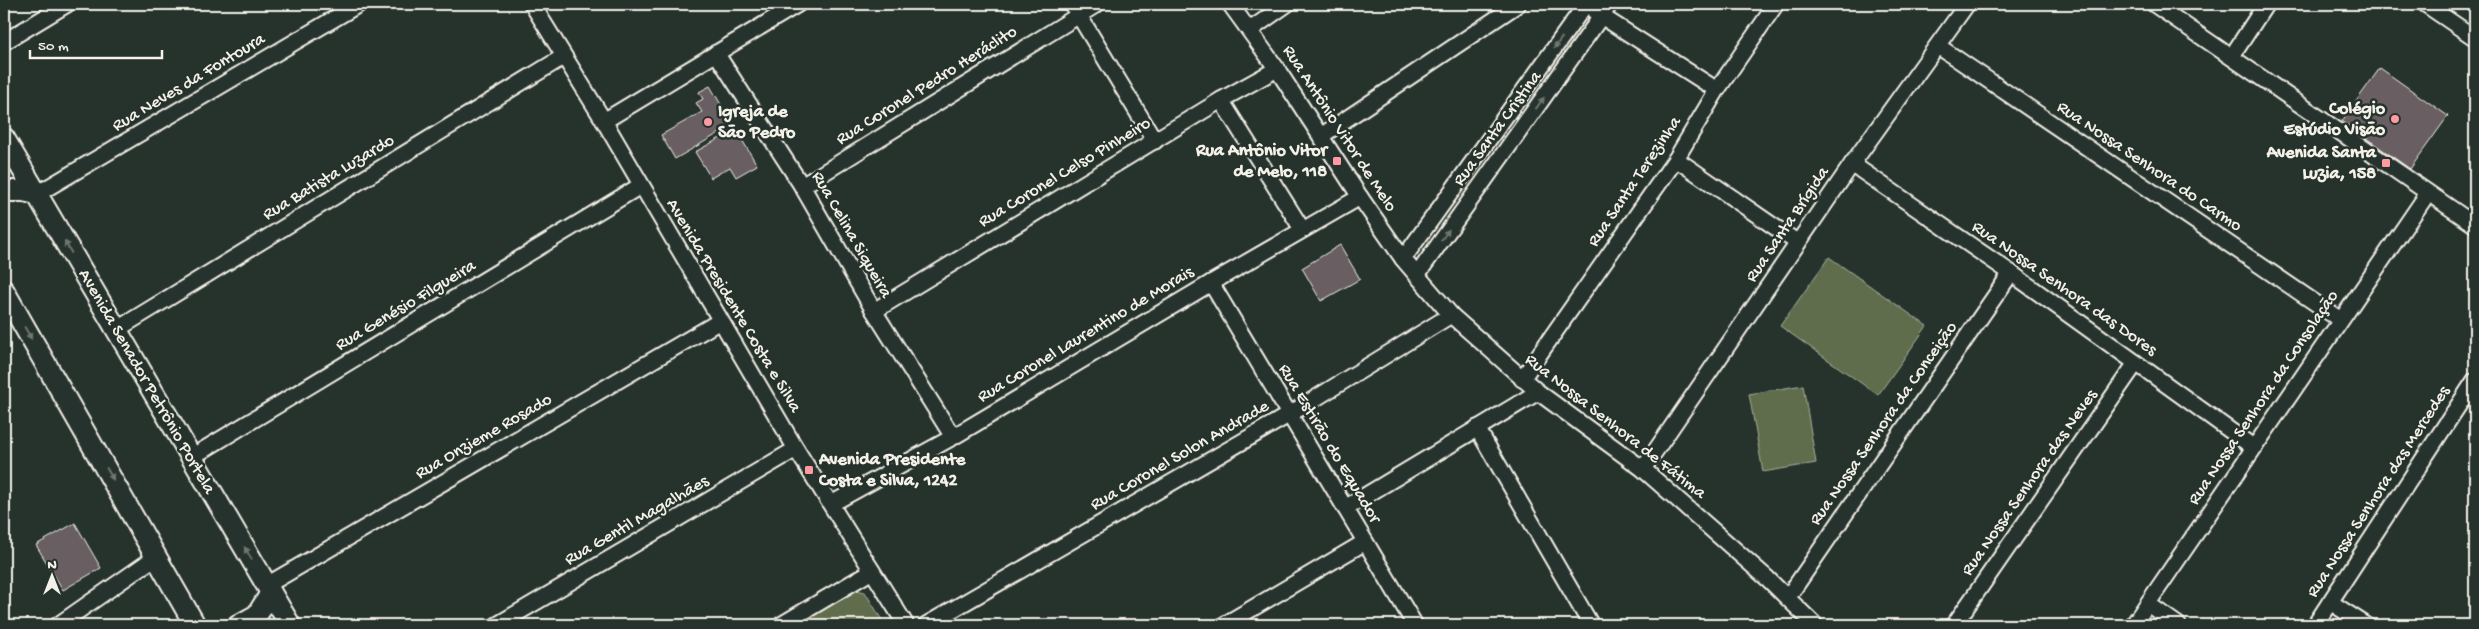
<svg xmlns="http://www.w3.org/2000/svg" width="2479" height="629" font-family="'Gochi Hand',sans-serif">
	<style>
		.green { fill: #606d4e; stroke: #aaaf9b }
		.building { fill: #695f64; stroke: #f4f1e8 }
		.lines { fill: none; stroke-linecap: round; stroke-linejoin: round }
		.minor-casing { stroke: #f4f1e8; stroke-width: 19 }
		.tertiary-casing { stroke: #f4f1e8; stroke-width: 24 }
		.minor { stroke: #26332d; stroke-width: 15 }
		.tertiary { stroke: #26332d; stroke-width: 20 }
		.oneway { fill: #6e766e }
		.poi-dot { fill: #ff9aa2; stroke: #26332d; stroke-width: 2 }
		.labels { text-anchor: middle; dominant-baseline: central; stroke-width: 5; stroke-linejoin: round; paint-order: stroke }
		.street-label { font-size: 18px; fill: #f4f1e8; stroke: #26332d }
		.poi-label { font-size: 18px; font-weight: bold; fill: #f4f1e8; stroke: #26332d; text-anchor: end }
	</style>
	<rect width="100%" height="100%" fill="#26332d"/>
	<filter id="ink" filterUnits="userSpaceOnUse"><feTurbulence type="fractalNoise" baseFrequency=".02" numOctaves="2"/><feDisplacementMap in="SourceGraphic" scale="10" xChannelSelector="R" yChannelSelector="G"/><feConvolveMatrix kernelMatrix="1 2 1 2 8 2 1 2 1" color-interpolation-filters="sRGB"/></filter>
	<g filter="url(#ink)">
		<g class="green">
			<path d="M1829,257L1927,326L1878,395L1780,326Z"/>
			<path d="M1803,385L1816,463L1763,472L1749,394Z"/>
			<path d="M857,590L865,592L885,625H792L847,593Z"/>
		</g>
		<g class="building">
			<path d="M2380,68L2448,116L2410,169L2342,121Z"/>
			<path d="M710,86L757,165L736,177L730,167L711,178L695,152L724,136L721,132L675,159L661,135L702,112L696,103L703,99L699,92Z"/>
			<path d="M1340,245L1360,279L1321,301L1302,268Z"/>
			<path d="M75,523L101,568L63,590L36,545Z"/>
		</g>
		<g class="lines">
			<g class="minor-casing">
				<g id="minor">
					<path d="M532,4L604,121L796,449L906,625"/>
					<path d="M1072,4L1155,141"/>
					<path d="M1230,4L1277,69L1360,197L1403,259L1451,315L1538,392L1643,469L1768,579L1815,625"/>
					<path d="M2154,4L2475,225"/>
					<path d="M2425,4L2475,38"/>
					<path d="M1595,12L1717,90"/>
					<path d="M1250,30L1287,4"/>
					<path d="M4,42L67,4"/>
					<path d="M1938,46L2339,319"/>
					<path d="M716,53L802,186L874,311L953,437"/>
					<path d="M2232,56L2266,4"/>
					<path d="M1221,100L1302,229"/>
					<path d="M604,121L798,4"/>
					<path d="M1321,136L1518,4"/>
					<path d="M1676,159L1798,243"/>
					<path d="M1852,164L2011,273L2253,447"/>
					<path d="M802,186L1097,4"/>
					<path d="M37,194L359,4"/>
					<path d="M1403,259L1586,4"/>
					<path d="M1417,275L1610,4"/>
					<path d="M1211,283L1415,625"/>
					<path d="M874,311L1221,100L1277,69"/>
					<path d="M116,330L563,57"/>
					<path d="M1522,379L1676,159L1717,90L1776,4"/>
					<path d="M1477,428L1591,625"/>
					<path d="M190,458L640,186"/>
					<path d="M1643,469L1852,164L1967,4"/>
					<path d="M831,504L953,437L1211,283L1360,197"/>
					<path d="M1345,508L1538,392"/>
					<path d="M267,585L720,321"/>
					<path d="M1788,597L2011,273"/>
					<path d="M2330,602L2366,625"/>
					<path d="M2148,604L2178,625"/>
					<path d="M58,625L157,556"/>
					<path d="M497,625L796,449"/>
					<path d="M781,625L872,571"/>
					<path d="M926,625L1290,414L1451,315"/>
					<path d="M1224,625L1365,542"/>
					<path d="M1954,625L2136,363"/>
					<path d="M2133,625L2428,193"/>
					<path d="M2315,625L2475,380"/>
				</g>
			</g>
			<g class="tertiary-casing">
				<g id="tertiary">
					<path d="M4,138L290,625"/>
					<path d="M4,191H23L37,194"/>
					<path d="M4,291L195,625"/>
					<path d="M239,625L257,615L271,593"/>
				</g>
			</g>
			<use href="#minor" class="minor"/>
			<use href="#tertiary" class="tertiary"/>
		</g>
		<defs><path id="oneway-solid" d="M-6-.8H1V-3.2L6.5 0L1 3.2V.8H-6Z" transform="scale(1.25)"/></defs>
		<g class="oneway">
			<use href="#oneway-solid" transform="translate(1558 43) rotate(126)"/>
			<use href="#oneway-solid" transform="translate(1540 103) rotate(-54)"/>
			<use href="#oneway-solid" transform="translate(1445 235) rotate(-54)"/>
			<use href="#oneway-solid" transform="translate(68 247) rotate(-120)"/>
			<use href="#oneway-solid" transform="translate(28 333) rotate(60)"/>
			<use href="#oneway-solid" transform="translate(110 474) rotate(60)"/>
			<use href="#oneway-solid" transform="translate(248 553) rotate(-121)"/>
		</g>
	</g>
	<g class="poi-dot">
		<circle cx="2395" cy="119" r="5"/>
		<circle cx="708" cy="122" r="5"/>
		<rect x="1332" y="156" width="10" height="10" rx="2.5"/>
		<rect x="2381" y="158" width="10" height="10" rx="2.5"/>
		<rect x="804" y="465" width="10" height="10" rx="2.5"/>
	</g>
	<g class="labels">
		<g class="street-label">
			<text transform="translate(189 83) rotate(-31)">Rua Neves da Fontoura</text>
			<text transform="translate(927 86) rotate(-32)">Rua Coronel Pedro Heráclito</text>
			<text transform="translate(1339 129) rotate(57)">Rua Antônio Vitor de Melo</text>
			<text transform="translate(1498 129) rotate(-54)">Rua Santa Cristina</text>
			<text transform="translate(2149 167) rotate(34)">Rua Nossa Senhora do Carmo</text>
			<text transform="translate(1065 173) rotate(-31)">Rua Coronel Celso Pinheiro</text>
			<text transform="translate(329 178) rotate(-31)">Rua Batista Luzardo</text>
			<text transform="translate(1635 182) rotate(-56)">Rua Santa Terezinha</text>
			<text transform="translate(1788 225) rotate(-56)">Rua Santa Brígida</text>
			<text transform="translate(851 235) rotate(60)">Rua Celina Siqueira</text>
			<text transform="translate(2064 289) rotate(35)">Rua Nossa Senhora das Dores</text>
			<text transform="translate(406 306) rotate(-31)">Rua Genésio Filgueira</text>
			<text transform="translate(733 306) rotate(59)">Avenida Presidente Costa e Silva</text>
			<text transform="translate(1086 335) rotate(-31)">Rua Coronel Laurentino de Morais</text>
			<text transform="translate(146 382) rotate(60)">Avenida Senador Petrônio Portela</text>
			<text transform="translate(2264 398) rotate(-56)">Rua Nossa Senhora da Consolação</text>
			<text transform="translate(1884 424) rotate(-55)">Rua Nossa Senhora da Conceição</text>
			<text transform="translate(1615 427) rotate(38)">Rua Nossa Senhora de Fátima</text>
			<text transform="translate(484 437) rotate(-30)">Rua Onzieme Rosado</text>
			<text transform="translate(1329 444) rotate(59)">Rua Estirão do Equador</text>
			<text transform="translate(1180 456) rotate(-30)">Rua Coronel Solon Andrade</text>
			<text transform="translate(2030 483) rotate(-55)">Rua Nossa Senhora das Neves</text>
			<text transform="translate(2379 492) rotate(-57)">Rua Nossa Senhora das Mercedes</text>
			<text transform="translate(637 521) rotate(-30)">Rua Gentil Magalhães</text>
		</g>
		<g class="poi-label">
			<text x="2385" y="109">Colégio<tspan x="2385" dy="21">Estúdio Visão</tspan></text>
			<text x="718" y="112" text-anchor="start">Igreja de<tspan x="718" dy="21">São Pedro</tspan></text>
			<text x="1327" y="151">Rua Antônio Vitor<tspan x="1327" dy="21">de Melo, 118</tspan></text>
			<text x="2376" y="153">Avenida Santa<tspan x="2376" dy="21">Luzia, 158</tspan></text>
			<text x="819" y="460" text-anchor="start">Avenida Presidente<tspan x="819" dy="21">Costa e Silva, 1242</tspan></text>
		</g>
	</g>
	<rect width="2479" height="629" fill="none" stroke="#26332d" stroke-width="20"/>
	<rect x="10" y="10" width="2459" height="609" fill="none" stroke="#f4f1e8" stroke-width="2" filter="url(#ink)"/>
	<g transform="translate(52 576)" stroke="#26332d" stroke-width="4" paint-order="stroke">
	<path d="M0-4L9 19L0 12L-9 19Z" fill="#f4f1e8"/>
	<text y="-8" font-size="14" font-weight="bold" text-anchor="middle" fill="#f4f1e8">N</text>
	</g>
	<path d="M30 50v8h132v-8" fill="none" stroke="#f4f1e8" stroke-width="2.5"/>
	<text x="38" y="50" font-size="15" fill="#f4f1e8" stroke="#26332d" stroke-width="4" paint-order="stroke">50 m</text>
</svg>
